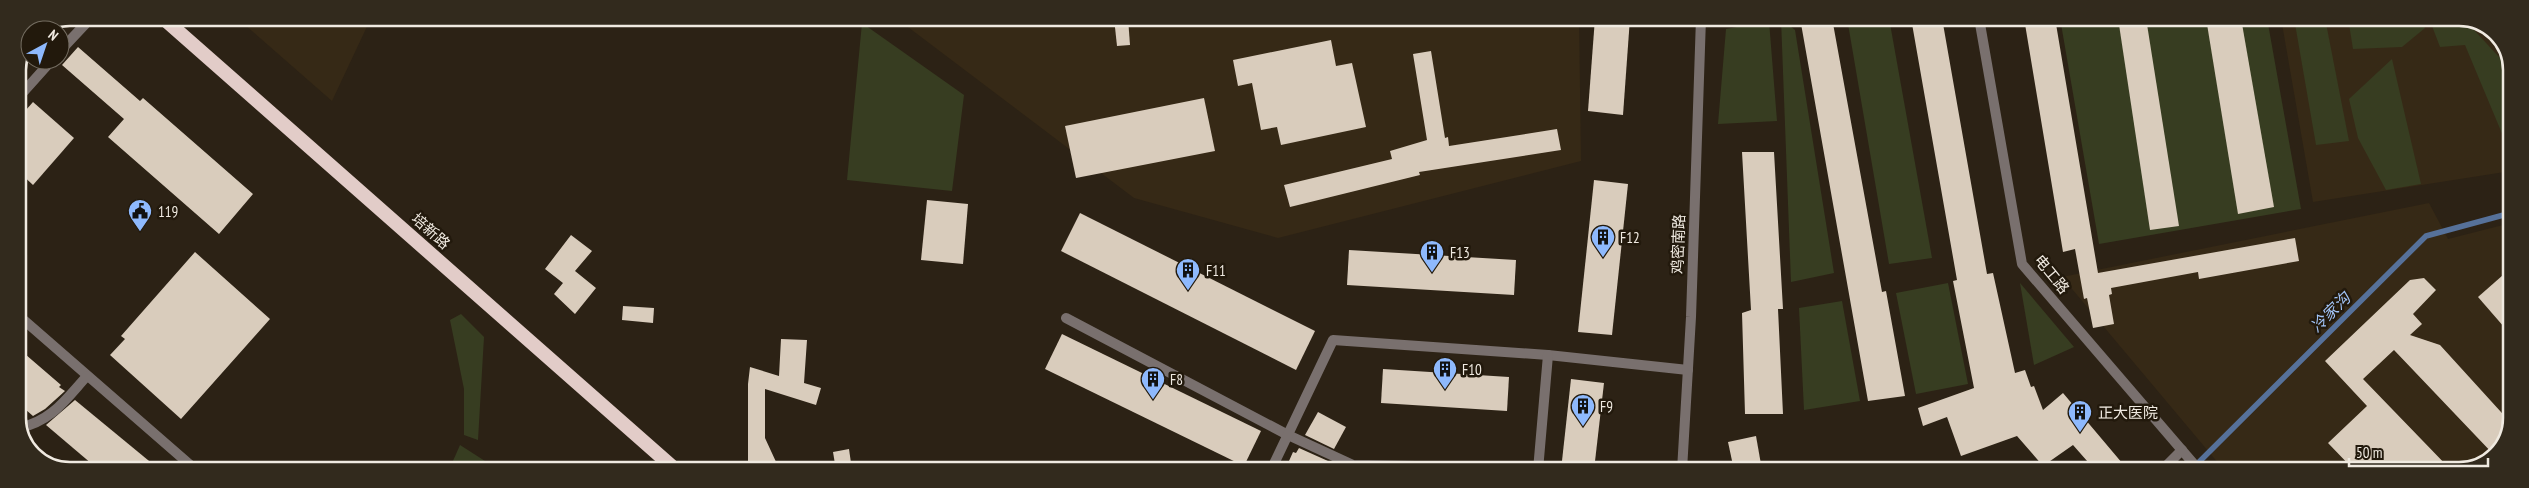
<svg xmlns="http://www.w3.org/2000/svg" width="2529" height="488" font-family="'PT Sans Narrow','Noto Sans SC',sans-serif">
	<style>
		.built { fill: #362916 }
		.green { fill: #373d21 }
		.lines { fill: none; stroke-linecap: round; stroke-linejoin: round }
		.stream { stroke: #56719a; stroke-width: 5.5 }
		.building { fill: #d9ccbc }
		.minor { stroke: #79706e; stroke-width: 10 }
		.tertiary { stroke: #79706e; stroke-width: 10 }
		.trunk { stroke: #e2ccc8; stroke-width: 14 }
		.labels { text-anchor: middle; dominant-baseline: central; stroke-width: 5; stroke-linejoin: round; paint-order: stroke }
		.poi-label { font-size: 15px; fill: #f0eae1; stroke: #22190c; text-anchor: start }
		.street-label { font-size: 15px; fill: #f0eae1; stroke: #22190c }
		.water-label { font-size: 16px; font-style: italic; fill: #a2c4f7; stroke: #22190c }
		.rim { fill: none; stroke: #f0eae1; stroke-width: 2.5 }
	</style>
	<rect width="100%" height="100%" fill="#2c2215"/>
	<g class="built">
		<path d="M237,18H371L332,101Z"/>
		<path d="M896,18H1579L1581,161L1278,238L1134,198Z"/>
		<path d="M2281,18H2469L2496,33L2511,63V171L2313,202Z"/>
		<path d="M2429,203L2448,239L2511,223V428L2493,458L2459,470H2224L2062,277Z"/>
	</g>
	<g class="green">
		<path d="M1847,18H1889L1932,258L1889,264Z"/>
		<path d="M2060,18H2267L2301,209L2099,244Z"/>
		<path d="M2294,18H2325L2349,141L2316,145Z"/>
		<path d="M2348,18H2420L2425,28L2402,47L2353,49Z"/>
		<path d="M2429,18H2463L2511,70V155L2465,45L2440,47Z"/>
		<path d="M1781,19L1795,30L1834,273L1791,282Z"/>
		<path d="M1769,21L1777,121L1718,124L1726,29Z"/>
		<path d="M862,23L964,95L952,191L847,180Z"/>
		<path d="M2392,59L2421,184L2386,190L2358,138L2349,99Z"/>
		<path d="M1948,283L1968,384L1916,394L1896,293Z"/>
		<path d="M2020,283L2074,347L2034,365Z"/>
		<path d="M1842,301L1860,401L1804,410L1799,308Z"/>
		<path d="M461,314L484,337L478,440L464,435V389L450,320Z"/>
		<path d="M460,445L499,470H449Z"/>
	</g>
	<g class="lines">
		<path class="stream" d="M2191,470L2426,236L2511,213"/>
	</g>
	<g class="building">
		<path d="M1114,18H1128L1130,45L1117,46Z"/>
		<path d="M1595,18H1630L1623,115L1588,111Z"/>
		<path d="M1800,18H1832L1882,292L1886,291L1905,396L1868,401Z"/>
		<path d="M1911,18H1942L1987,274L1993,273L2015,373L2025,370L2031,387L2034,386L2043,410L2063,393L2128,470H2095L2073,445L2043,466L2017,436L1961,456L1947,417L1923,426L1918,408L1974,388L1953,281L1957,280Z"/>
		<path d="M2024,18H2055L2098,273L2295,238L2299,261L2199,279L2198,272L2111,288L2112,294L2109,295L2114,324L2093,328L2087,298L2084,299L2075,249L2063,252Z"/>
		<path d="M2118,18H2146L2179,226L2150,230Z"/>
		<path d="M2206,18H2241L2274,207L2238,214Z"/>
		<path d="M1331,40L1336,66L1352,63L1366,127L1281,145L1277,127L1261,130L1252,83L1238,86L1233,60Z"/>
		<path d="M78,47L140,101L143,98L253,194L219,234L108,137L124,119L62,65Z"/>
		<path d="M1431,51L1445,138L1448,137L1449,146L1557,129L1561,150L1419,172L1420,175L1290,207L1284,185L1392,159L1390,151L1427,140L1413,54Z"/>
		<path d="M1204,98L1215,151L1076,178L1065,126Z"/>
		<path d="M33,102L74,138L33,185L18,171V119Z"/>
		<path d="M1742,152H1774L1783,309H1778L1783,414H1745L1742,313L1751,310Z"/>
		<path d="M1594,180L1628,184L1612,335L1578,332Z"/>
		<path d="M927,200L968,204L963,264L921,260Z"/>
		<path d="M1080,213L1315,331L1296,370L1061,251Z"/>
		<path d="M571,235L592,251L575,271L596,288L575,314L554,294L563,283L545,269Z"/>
		<path d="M1349,250L1516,260L1514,295L1347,285Z"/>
		<path d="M195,252L270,319L181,419L110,355L125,339L121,336Z"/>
		<path d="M2511,268V335L2478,297Z"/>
		<path d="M2424,278L2436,290L2413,314L2422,324L2410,335L2440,345L2511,423V428L2495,456L2394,350L2363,379L2451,470H2354L2328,443L2367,406L2325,361L2410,280Z"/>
		<path d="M623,306L654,308L653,323L622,320Z"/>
		<path d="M1062,334L1261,431L1244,466L1045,369Z"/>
		<path d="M781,339L807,340L804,383L821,388L816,405L765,389V438L777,464H748V384L750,367L779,376Z"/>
		<path d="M18,348L61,385L59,387L65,391L45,409L33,416L18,403Z"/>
		<path d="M1383,369L1509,377L1507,411L1381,403Z"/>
		<path d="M1571,379L1604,383L1594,470H1561Z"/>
		<path d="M75,400L160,470H99L46,425Z"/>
		<path d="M1318,412L1346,427L1334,449L1305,435Z"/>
		<path d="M1756,436L1762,470H1734L1728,442Z"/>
		<path d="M1299,448L1328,461L1323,470H1285L1293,452L1296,453Z"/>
		<path d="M849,449L852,470H836L833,452Z"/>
	</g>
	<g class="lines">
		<g class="minor">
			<path d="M60,51L91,18"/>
			<path d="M18,98L52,60"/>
			<path d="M18,315L196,470"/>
			<path d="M1066,318L1288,435L1353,465L1538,468"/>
			<path d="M19,428C52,421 66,399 87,376"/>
			<path d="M1271,470L1333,340L1548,355L1688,370"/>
			<path d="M1538,470L1548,355"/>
			<path d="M1682,470L1691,317L1701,18"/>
			<path d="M2162,470L2182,450"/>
		</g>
		<path class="tertiary" d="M1979,18L2022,264L2199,470"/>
		<path class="trunk" d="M163,18L676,470"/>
	</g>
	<defs>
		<g id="civic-pin" transform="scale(1.25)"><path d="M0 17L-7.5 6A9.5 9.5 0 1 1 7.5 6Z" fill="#8eb9fd" stroke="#22190c"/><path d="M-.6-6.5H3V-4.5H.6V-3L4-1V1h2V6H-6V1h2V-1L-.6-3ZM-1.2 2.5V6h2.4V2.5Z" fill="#111"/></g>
		<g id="building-pin" transform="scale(1.25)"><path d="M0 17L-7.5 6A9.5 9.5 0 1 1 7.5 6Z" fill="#8eb9fd" stroke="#22190c"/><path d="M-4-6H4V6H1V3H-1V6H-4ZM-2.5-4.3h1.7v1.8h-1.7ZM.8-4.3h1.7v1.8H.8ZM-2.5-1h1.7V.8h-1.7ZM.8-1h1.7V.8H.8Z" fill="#111"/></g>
	</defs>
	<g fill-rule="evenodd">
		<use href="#civic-pin" x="140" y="211"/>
		<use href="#building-pin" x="1603" y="237"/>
		<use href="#building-pin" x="1432" y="252"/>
		<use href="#building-pin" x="1188" y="270"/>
		<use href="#building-pin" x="1445" y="369"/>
		<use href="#building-pin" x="1153" y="379"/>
		<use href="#building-pin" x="1583" y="406"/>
		<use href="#building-pin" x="2080" y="412"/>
	</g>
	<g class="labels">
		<g class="poi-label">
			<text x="158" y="211">119</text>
			<text x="1620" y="237">F12</text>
			<text x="1450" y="252">F13</text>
			<text x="1206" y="270">F11</text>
			<text x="1462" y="369">F10</text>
			<text x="1170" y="379">F8</text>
			<text x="1600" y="406">F9</text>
			<text x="2098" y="412">正大医院</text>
		</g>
		<g class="street-label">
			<text transform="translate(431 231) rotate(42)">培新路</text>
			<text transform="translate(1678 244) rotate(-88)">鸡密南路</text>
			<text transform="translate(2052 274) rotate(51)">电工路</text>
		</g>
		<g class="water-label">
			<text transform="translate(2330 312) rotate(-45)">冷家沟</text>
		</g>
	</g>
	<path d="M0 0H2529V488H0ZM70 26H2459A44 44 0 0 1 2503 70V418A44 44 0 0 1 2459 462H70A44 44 0 0 1 26 418V70A44 44 0 0 1 70 26Z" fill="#322a1d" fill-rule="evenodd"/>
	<path class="rim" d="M70 26H2459A44 44 0 0 1 2503 70V418A44 44 0 0 1 2459 462H70A44 44 0 0 1 26 418V70A44 44 0 0 1 70 26Z"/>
	<g transform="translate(45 45) rotate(40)"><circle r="24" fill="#22190c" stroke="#746d61"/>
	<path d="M0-4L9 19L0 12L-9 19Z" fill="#8eb9fd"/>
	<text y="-8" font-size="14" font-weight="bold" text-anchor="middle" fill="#f0eae1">N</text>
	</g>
	<path d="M2349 458v8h139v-8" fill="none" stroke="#f0eae1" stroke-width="2.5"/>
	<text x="2356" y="458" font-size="15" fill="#f0eae1" stroke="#22190c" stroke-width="4" paint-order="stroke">50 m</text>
</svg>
